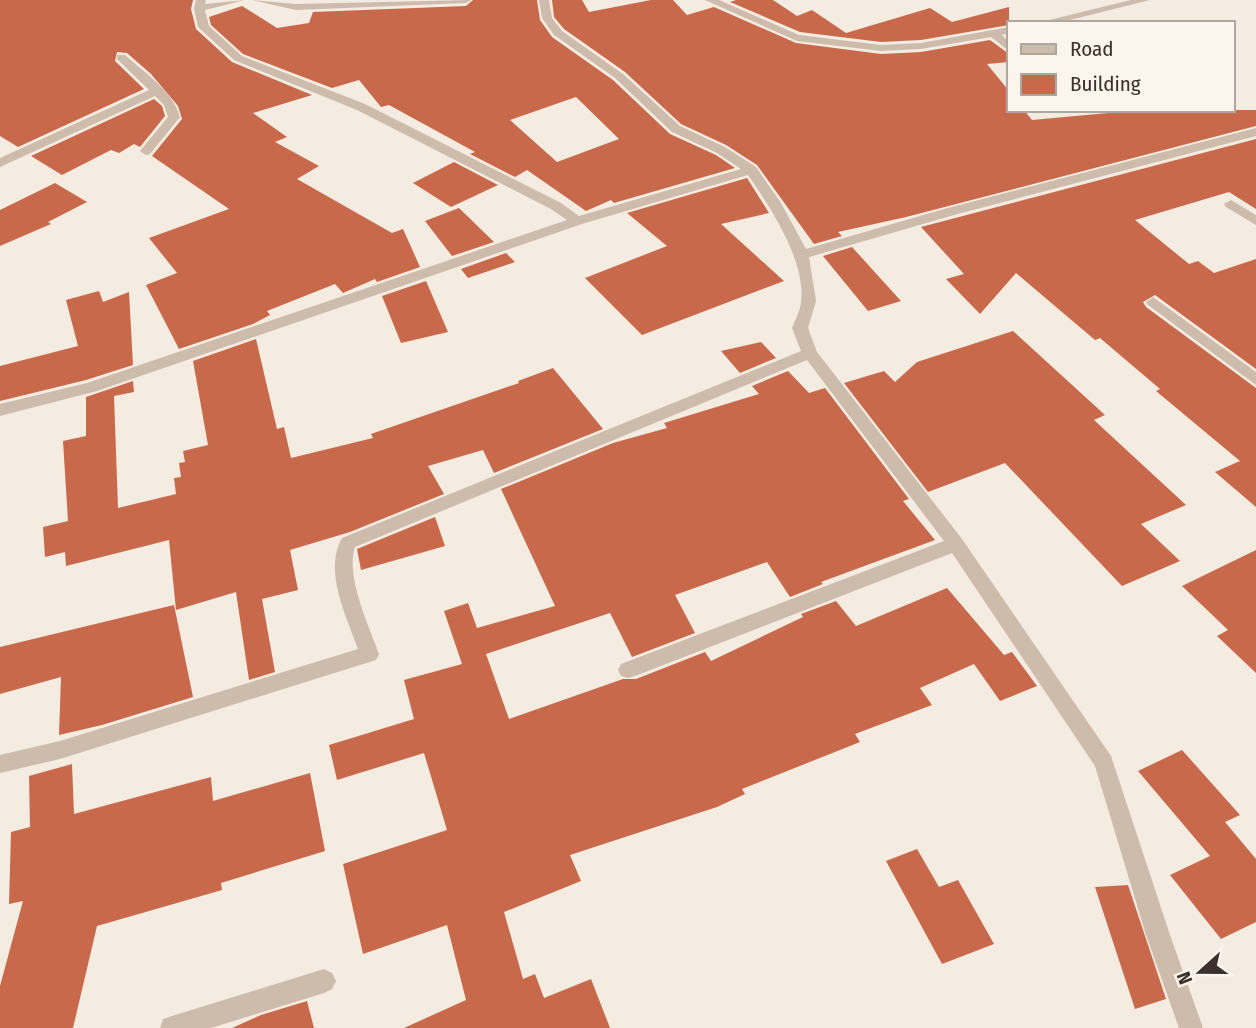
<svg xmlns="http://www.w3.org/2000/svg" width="1256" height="1028" font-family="'Fira Sans Condensed',sans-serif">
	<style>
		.building { fill: #c8694b; fill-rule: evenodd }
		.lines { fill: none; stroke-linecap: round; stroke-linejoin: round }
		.minor { fill: #cdbbac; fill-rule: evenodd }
	</style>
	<rect width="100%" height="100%" fill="#f4ebe1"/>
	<g class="building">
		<path d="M0,0H193L191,9L196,29L232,62L312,95L253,113L287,137L275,142L319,166L297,179L392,233L403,229L420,267L377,282L375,279L343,293L335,284L267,311L270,315L253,324L179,349L146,285L177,273L149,238L229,209L152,156L182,119L178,106L151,74L127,53L117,52L115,61L144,89L18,147L0,136Z"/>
		<path d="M473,0H537L540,20L552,37L613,80L670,134L716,155L735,168L614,203L611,200L586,211L527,170L515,177L470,154L475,152L389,105L381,107L359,80L332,88L243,54L211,25L209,17L242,6L277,28L309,23L313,12L466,6ZM576,97L619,139L557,162L510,120Z"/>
		<path d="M552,0H582L589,12L651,0H673L687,15L714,7L796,43L881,54L921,52L990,40L1009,54V62L987,64L1009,91V110H1024L1032,120L1108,113L1106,110H1256V126L906,217L838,232L842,236L814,244L757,165L726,145L681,124L625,72L564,29L554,17Z"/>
		<path d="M736,0H773L797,16L812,10L846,33L930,8L952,22L1009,7V25L921,40L881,42L800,32L730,2Z"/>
		<path d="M154,99L162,106L165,116L140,147L134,144L119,153L111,150L62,175L31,156Z"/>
		<path d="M1256,139V209L1229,192L1135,220L1189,264L1198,261L1214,273L1256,259V369L1155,295L1143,302L1146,307L1256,388V507L1215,472L1240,461L1156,391L1160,389L1100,338L1095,340L1016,273L980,314L946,279L964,274L921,227Z"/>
		<path d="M454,162L498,185L451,207L413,183Z"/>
		<path d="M747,178L769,213L721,224L784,281L642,335L585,278L667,246L627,213Z"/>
		<path d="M55,183L87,202L48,222L51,224L0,246V210Z"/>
		<path d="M459,208L494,242L452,256L425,221Z"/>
		<path d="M852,247L901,301L868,311L823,256Z"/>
		<path d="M506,253L515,262L468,278L461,269Z"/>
		<path d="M426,281L448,332L401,343L382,296Z"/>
		<path d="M99,291L103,302L129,292L133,365L86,380L0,401V366L78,346L66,300Z"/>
		<path d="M1013,331L1105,415L1094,420L1186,505L1141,524L1180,561L1122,586L1005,463L928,492L844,383L884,371L895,382L917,362Z"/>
		<path d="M256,339L277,429L284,427L291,458L373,438L371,434L519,383L518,381L553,368L603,429L494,473L483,450L428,466L444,494L350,532L290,550L298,590L262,599L275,672L249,680L236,592L176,610L169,540L66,566L65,552L45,557L43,527L68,521L63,441L86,436V397L133,381L134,392L114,396L118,508L176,494L174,478L181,477L179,463L185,462L183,451L208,445L193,361Z"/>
		<path d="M761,342L776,358L740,373L721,351Z"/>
		<path d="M788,371L809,393L825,388L909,499L903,501L935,540L821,582L823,584L790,597L767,562L675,595L695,633L632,657L610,613L486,654L509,719L623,679H636L705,652L711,661L803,617L801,614L836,601L856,626L947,588L1004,655L1012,652L1037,686L1000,701L974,664L920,688L932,705L855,734L860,742L742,789L745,794L717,807L570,855L581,881L504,912L523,979L535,974L544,998L591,979L610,1028H404L466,1000L447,925L363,954L343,864L447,830L424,753L337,780L329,745L414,719L404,680L462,664L444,611L468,603L477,628L555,606L501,489L613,443L667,428L664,423L759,394L752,386Z"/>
		<path d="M435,517L445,546L361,570L357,549Z"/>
		<path d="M1256,550V673L1217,636L1228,630L1182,586Z"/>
		<path d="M174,605L193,697L102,725L59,735L61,677L0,694V647Z"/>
		<path d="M1182,750L1240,815L1225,822L1256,859V922L1221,939L1170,875L1210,856L1138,771Z"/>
		<path d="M72,764L74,814L211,777L213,801L310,773L325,851L221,883L222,890L97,926L73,1028H0V986L23,901L9,904L11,832L30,827L29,776Z"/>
		<path d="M917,849L939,887L958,880L994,944L942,964L886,861Z"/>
		<path d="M1128,885L1166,999L1135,1009L1095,887Z"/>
		<path d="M307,1001L314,1028H232L261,1015Z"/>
	</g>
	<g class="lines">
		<g class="minor">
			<path d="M196,0H206L205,4L245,0L205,10L209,26L242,56L365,104L561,203L579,216L741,169L717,153L672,132L615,78L554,35L542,18L539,0H549L552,18L562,31L623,74L680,126L725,147L756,167L781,203L806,249L944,209L1256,128V136L954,215L809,257L816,301L808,328L817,352L962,539L1111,756L1170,935L1203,1028H1179L1146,935L1095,766L952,553L635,676L628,678L621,676L618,670L621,664L944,541L807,360L355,547C345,576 369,626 379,654L376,660L60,759L0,773V755L60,741L358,649C347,617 323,572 342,538L801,351L792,328C795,320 801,310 801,301C806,261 770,207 748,175L582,224L97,391L0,416V404L87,383L567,220L551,209L357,110L234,60L198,27L194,8Z"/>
			<path d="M252,0L296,4L471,0L466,3L296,10Z"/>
			<path d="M705,0H719L799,35L881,45L921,43L1009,27V33L1002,35L1009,42V51L991,37L921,49L881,51L797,41Z"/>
			<path d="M1131,0H1150L1058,23H1037Z"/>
			<path d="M117,55H125C146,74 172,90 180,117L150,154L146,155L140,151L168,117L164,105L155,96L0,167V158L149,90L117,59Z"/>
			<path d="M1231,200L1256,215V225L1226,207L1224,204Z"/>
			<path d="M1153,297L1256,372V385L1148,305L1146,302Z"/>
			<path d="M324,969L332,973L336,981L332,989L324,993L211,1028H160L163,1019L172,1016Z"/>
		</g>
	</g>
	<rect x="1007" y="21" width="228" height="91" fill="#fbf5ee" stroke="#aea6a0" stroke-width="2"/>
	<rect x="1021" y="44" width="35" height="10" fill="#cdbbac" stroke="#aea6a0" stroke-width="2"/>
	<text x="1070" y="56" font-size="21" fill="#3b302b">Road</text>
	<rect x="1021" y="74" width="35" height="21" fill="#c8694b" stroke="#aea6a0" stroke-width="2"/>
	<text x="1070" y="91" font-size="21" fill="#3b302b">Building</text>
	<g transform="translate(1200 972) rotate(249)" stroke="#fbf5ee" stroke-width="5" paint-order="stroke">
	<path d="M0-5L12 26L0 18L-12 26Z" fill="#3b302b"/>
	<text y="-10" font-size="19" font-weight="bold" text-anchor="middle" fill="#3b302b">N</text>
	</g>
</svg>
